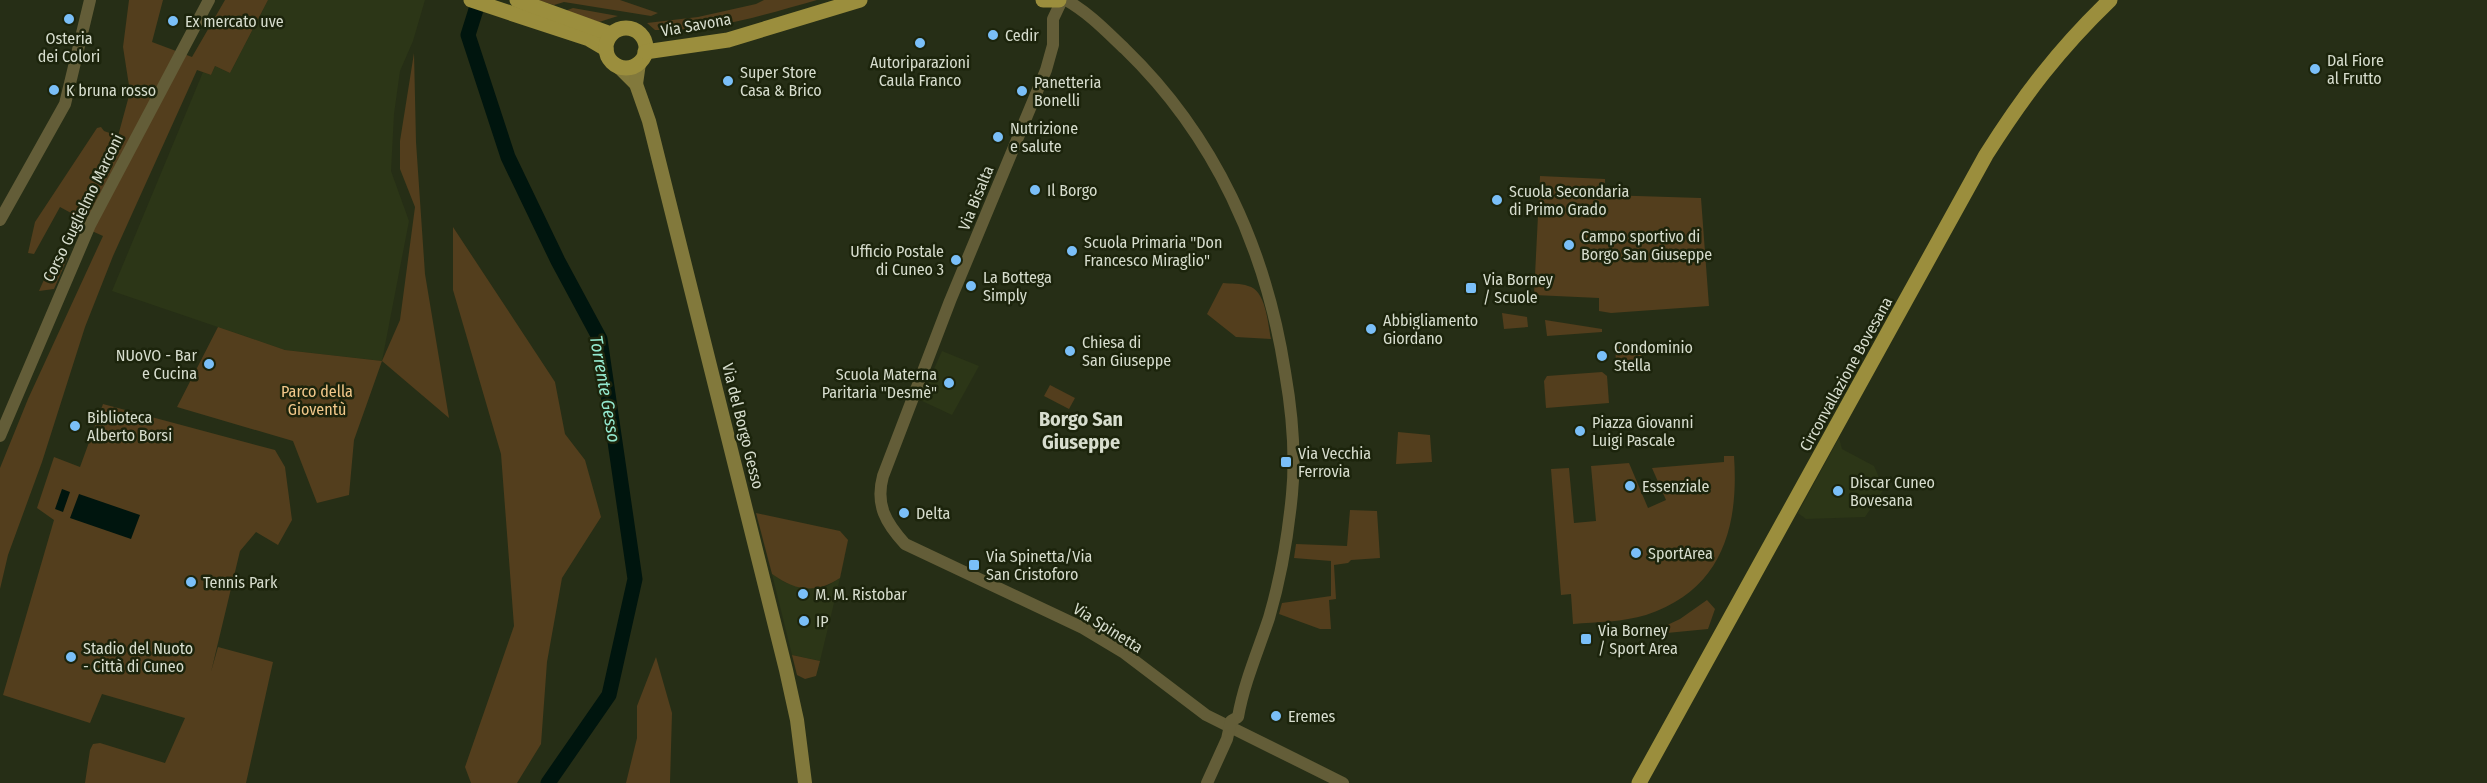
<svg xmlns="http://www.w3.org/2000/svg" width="2487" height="783" font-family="'Fira Sans Condensed',sans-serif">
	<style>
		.built { fill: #2c3617 }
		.green { fill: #533e1d }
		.water { fill: #00150e }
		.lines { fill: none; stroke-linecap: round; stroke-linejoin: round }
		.river { stroke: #00150e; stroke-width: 15 }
		.tertiary { stroke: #635d38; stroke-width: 12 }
		.secondary { stroke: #82793c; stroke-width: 14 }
		.primary { stroke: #9b8e3d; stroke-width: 15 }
		.poi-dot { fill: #7abff8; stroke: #1c240c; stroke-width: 2 }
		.labels { text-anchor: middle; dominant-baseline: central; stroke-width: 5; stroke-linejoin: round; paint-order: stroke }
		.poi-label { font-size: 16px; fill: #d7ddce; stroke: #1c240c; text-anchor: start }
		.street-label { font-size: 16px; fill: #d7ddce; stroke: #1c240c }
		.park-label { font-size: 16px; fill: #f1c78a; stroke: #1c240c }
		.water-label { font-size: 18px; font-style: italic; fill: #94ead0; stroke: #1c240c }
		.quarter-label { font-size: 20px; font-weight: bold; fill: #d7ddce; stroke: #1c240c }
	</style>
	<rect width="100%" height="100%" fill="#262e16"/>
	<g class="built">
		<path d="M268,0H425L413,41L400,71L394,114L391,171L409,221L382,361L285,350L112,291L203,72L211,75L215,66L230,73Z"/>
		<path d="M942,351L979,366L952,415L920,400Z"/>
		<path d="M1839,438L1842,449L1874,466L1884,489L1865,517L1806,519L1798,513Z"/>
		<path d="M772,574L786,583L824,588L840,578L820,661L792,655Z"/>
	</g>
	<g class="green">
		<path d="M129,0H163L152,42L192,57L225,0H268L230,73L215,66L211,75L197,70L113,256L85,327L42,462L8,555L0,589V468L28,399L103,236L83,227L72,226L71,213L60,207L34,254L28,253L35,222L97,128L101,127L104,131L118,136L130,92L123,47Z"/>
		<path d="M538,0H620L658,13L651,16L564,2L554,5Z"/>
		<path d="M764,0H817C763,15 712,32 655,30L647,23L698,17L756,4Z"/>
		<path d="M573,8L618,16L599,22L565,11Z"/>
		<path d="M414,53L416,142L425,274L449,418L382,361L354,440L349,495L317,503L293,441L177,407L218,327L285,350L382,361L400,320L415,207L400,169V141Z"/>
		<path d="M1540,176L1605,179V195L1701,198L1709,306L1611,313L1599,311V298L1534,295Z"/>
		<path d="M453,227L555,382L565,434L585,460L601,517L562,578L547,662L541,744L517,783H471L465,767L514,626L501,454L453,290Z"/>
		<path d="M62,253L67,259L54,289L39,291L54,257Z"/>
		<path d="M1223,283C1231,284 1241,283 1248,286C1266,290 1268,324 1271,339L1236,337L1207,314Z"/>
		<path d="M1502,313L1527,317L1528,327L1504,329Z"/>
		<path d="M1545,320L1602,329V332L1547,336Z"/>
		<path d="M1641,345L1642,359L1616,361L1615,347Z"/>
		<path d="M1602,372L1607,376L1609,403L1546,408L1544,381L1547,376Z"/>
		<path d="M1050,385L1075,398L1069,409L1044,396Z"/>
		<path d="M103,404L275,450L285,467L292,520L278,545L256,532L240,551L211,672L218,647L273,662L246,783H85L90,750L93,744L100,743L165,763L185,718L102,694L90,723L3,695L54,520L37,508L54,457L80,467Z"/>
		<path d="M1398,432L1430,435L1432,462L1396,464Z"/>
		<path d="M1724,456H1734C1739,527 1722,590 1646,615C1623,622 1597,622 1573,624L1571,594L1561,595L1551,469L1569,468L1574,523L1596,521L1591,466L1629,463L1648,508L1666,500L1652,468L1724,462Z"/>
		<path d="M1350,510L1377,511L1380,558L1351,560L1348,563L1334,565L1336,599L1329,600L1331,629H1320L1279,614L1282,603L1331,596V561L1294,558L1296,544L1347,546Z"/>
		<path d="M756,513L840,531L848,540L840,578C815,594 796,591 772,574Z"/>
		<path d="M1707,600L1715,609L1708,629L1646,635L1680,619Z"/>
		<path d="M792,655L820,661L816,676L805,679L797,675Z"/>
		<path d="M656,657L672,713L670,783H626L637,738V706Z"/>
	</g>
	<g class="water">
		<path d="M62,489L70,492L63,512L55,509Z"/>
		<path d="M79,494L140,515L131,539L70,518Z"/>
	</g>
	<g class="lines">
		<path class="river" d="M479,0L468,35L508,157L558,261L600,339L635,579L609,695L548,783"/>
		<g class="tertiary">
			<path d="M1062,0L1053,19V45L1046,70L950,301L883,476C875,505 886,523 905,544L1083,628L1123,652L1206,715L1343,783"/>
			<path d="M1066,0C1089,13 1106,31 1125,49C1215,136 1266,249 1285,372C1292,412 1296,453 1292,494C1288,536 1281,577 1269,618C1258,651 1244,683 1238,717L1231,721L1227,739L1207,783"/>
			<path d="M0,220L65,104L90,0"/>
			<path d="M0,436L90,225L209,0"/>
		</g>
		<g class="secondary">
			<path d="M618,66L636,84L649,121L786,670L797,720L805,783"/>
			<path d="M636,84L639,63"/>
		</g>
		<g class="primary">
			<path d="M471,0L589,39L606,49"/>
			<path d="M517,0L611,34"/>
			<path d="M1043,0H1059"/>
			<circle cx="626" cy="48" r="20"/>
			<path d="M645,52L728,40L860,0"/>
			<path d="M1639,783L1986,155C2024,95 2059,49 2110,0"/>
		</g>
	</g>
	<g class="poi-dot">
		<circle cx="69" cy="19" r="6"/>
		<circle cx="173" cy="21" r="6"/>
		<circle cx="993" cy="35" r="6"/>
		<circle cx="920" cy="43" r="6"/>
		<circle cx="2315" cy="69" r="6"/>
		<circle cx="728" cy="81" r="6"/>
		<circle cx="54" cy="90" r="6"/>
		<circle cx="1022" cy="91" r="6"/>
		<circle cx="998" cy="137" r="6"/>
		<circle cx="1035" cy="190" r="6"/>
		<circle cx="1497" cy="200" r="6"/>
		<circle cx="1569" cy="245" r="6"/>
		<circle cx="1072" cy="251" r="6"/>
		<circle cx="956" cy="260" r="6"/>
		<circle cx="971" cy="286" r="6"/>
		<rect x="1465" y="282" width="12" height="12" rx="3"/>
		<circle cx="1371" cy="329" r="6"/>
		<circle cx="1070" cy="351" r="6"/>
		<circle cx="1602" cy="356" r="6"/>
		<circle cx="209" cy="364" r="6"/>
		<circle cx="949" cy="383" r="6"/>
		<circle cx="75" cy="426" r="6"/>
		<circle cx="1580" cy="431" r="6"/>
		<rect x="1280" y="456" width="12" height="12" rx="3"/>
		<circle cx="1630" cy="486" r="6"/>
		<circle cx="1838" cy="491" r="6"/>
		<circle cx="904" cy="513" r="6"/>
		<circle cx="1636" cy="553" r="6"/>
		<rect x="968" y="559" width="12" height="12" rx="3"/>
		<circle cx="191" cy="582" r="6"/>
		<circle cx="803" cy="594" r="6"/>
		<circle cx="804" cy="621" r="6"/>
		<rect x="1580" y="633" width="12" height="12" rx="3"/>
		<circle cx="71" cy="657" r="6"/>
		<circle cx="1276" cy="716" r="6"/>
	</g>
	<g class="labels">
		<g class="poi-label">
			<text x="185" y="21">Ex mercato uve</text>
			<text x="1005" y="35">Cedir</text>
			<text x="69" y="38" text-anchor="middle">Osteria<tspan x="69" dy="18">dei Colori</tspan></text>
			<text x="2327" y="60">Dal Fiore<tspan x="2327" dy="18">al Frutto</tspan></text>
			<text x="920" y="62" text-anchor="middle">Autoriparazioni<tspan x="920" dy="18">Caula Franco</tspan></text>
			<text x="740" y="72">Super Store<tspan x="740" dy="18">Casa &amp; Brico</tspan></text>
			<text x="1034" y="82">Panetteria<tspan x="1034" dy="18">Bonelli</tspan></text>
			<text x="66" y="90">K bruna rosso</text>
			<text x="1010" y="128">Nutrizione<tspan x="1010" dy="18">e salute</tspan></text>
			<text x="1047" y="190">Il Borgo</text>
			<text x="1509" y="191">Scuola Secondaria<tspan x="1509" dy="18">di Primo Grado</tspan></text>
			<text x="1581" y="236">Campo sportivo di<tspan x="1581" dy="18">Borgo San Giuseppe</tspan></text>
			<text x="1084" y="242">Scuola Primaria "Don<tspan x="1084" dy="18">Francesco Miraglio"</tspan></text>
			<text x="944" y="251" text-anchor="end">Ufficio Postale<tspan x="944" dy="18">di Cuneo 3</tspan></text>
			<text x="983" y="277">La Bottega<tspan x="983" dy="18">Simply</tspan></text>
			<text x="1483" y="279">Via Borney<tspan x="1483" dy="18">/ Scuole</tspan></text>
			<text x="1383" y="320">Abbigliamento<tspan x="1383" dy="18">Giordano</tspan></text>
			<text x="1082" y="342">Chiesa di<tspan x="1082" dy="18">San Giuseppe</tspan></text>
			<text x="1614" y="347">Condominio<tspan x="1614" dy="18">Stella</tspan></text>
			<text x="197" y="355" text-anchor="end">NUoVO - Bar<tspan x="197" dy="18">e Cucina</tspan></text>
			<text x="937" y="374" text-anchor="end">Scuola Materna<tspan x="937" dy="18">Paritaria "Desmè"</tspan></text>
			<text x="87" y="417">Biblioteca<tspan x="87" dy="18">Alberto Borsi</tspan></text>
			<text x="1592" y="422">Piazza Giovanni<tspan x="1592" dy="18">Luigi Pascale</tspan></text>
			<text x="1298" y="453">Via Vecchia<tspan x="1298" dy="18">Ferrovia</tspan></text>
			<text x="1850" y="482">Discar Cuneo<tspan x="1850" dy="18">Bovesana</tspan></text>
			<text x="1642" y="486">Essenziale</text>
			<text x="916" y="513">Delta</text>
			<text x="1648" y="553">SportArea</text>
			<text x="986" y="556">Via Spinetta/Via<tspan x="986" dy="18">San Cristoforo</tspan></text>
			<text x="203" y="582">Tennis Park</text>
			<text x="815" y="594">M. M. Ristobar</text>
			<text x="816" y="621">IP</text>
			<text x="1598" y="630">Via Borney<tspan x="1598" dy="18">/ Sport Area</tspan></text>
			<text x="83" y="648">Stadio del Nuoto<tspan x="83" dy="18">- Città di Cuneo</tspan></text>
			<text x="1288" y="716">Eremes</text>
		</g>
		<g class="street-label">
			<text transform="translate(696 25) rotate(-10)">Via Savona</text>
			<text transform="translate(976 198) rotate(-68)">Via Bisalta</text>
			<text transform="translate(83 208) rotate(-64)">Corso Guglielmo Marconi</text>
			<text transform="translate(1846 374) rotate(-61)">Circonvallazione Bovesana</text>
			<text transform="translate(743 426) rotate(76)">Via del Borgo Gesso</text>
			<text transform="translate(1108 628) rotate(32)">Via Spinetta</text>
		</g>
		<g class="park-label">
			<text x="317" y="391">Parco della<tspan x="317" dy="18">Gioventù</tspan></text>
		</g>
		<g class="water-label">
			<text transform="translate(605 389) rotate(80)">Torrente Gesso</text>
		</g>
		<g class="quarter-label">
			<text x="1081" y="419">Borgo San<tspan x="1081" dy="23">Giuseppe</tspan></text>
		</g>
	</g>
</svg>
